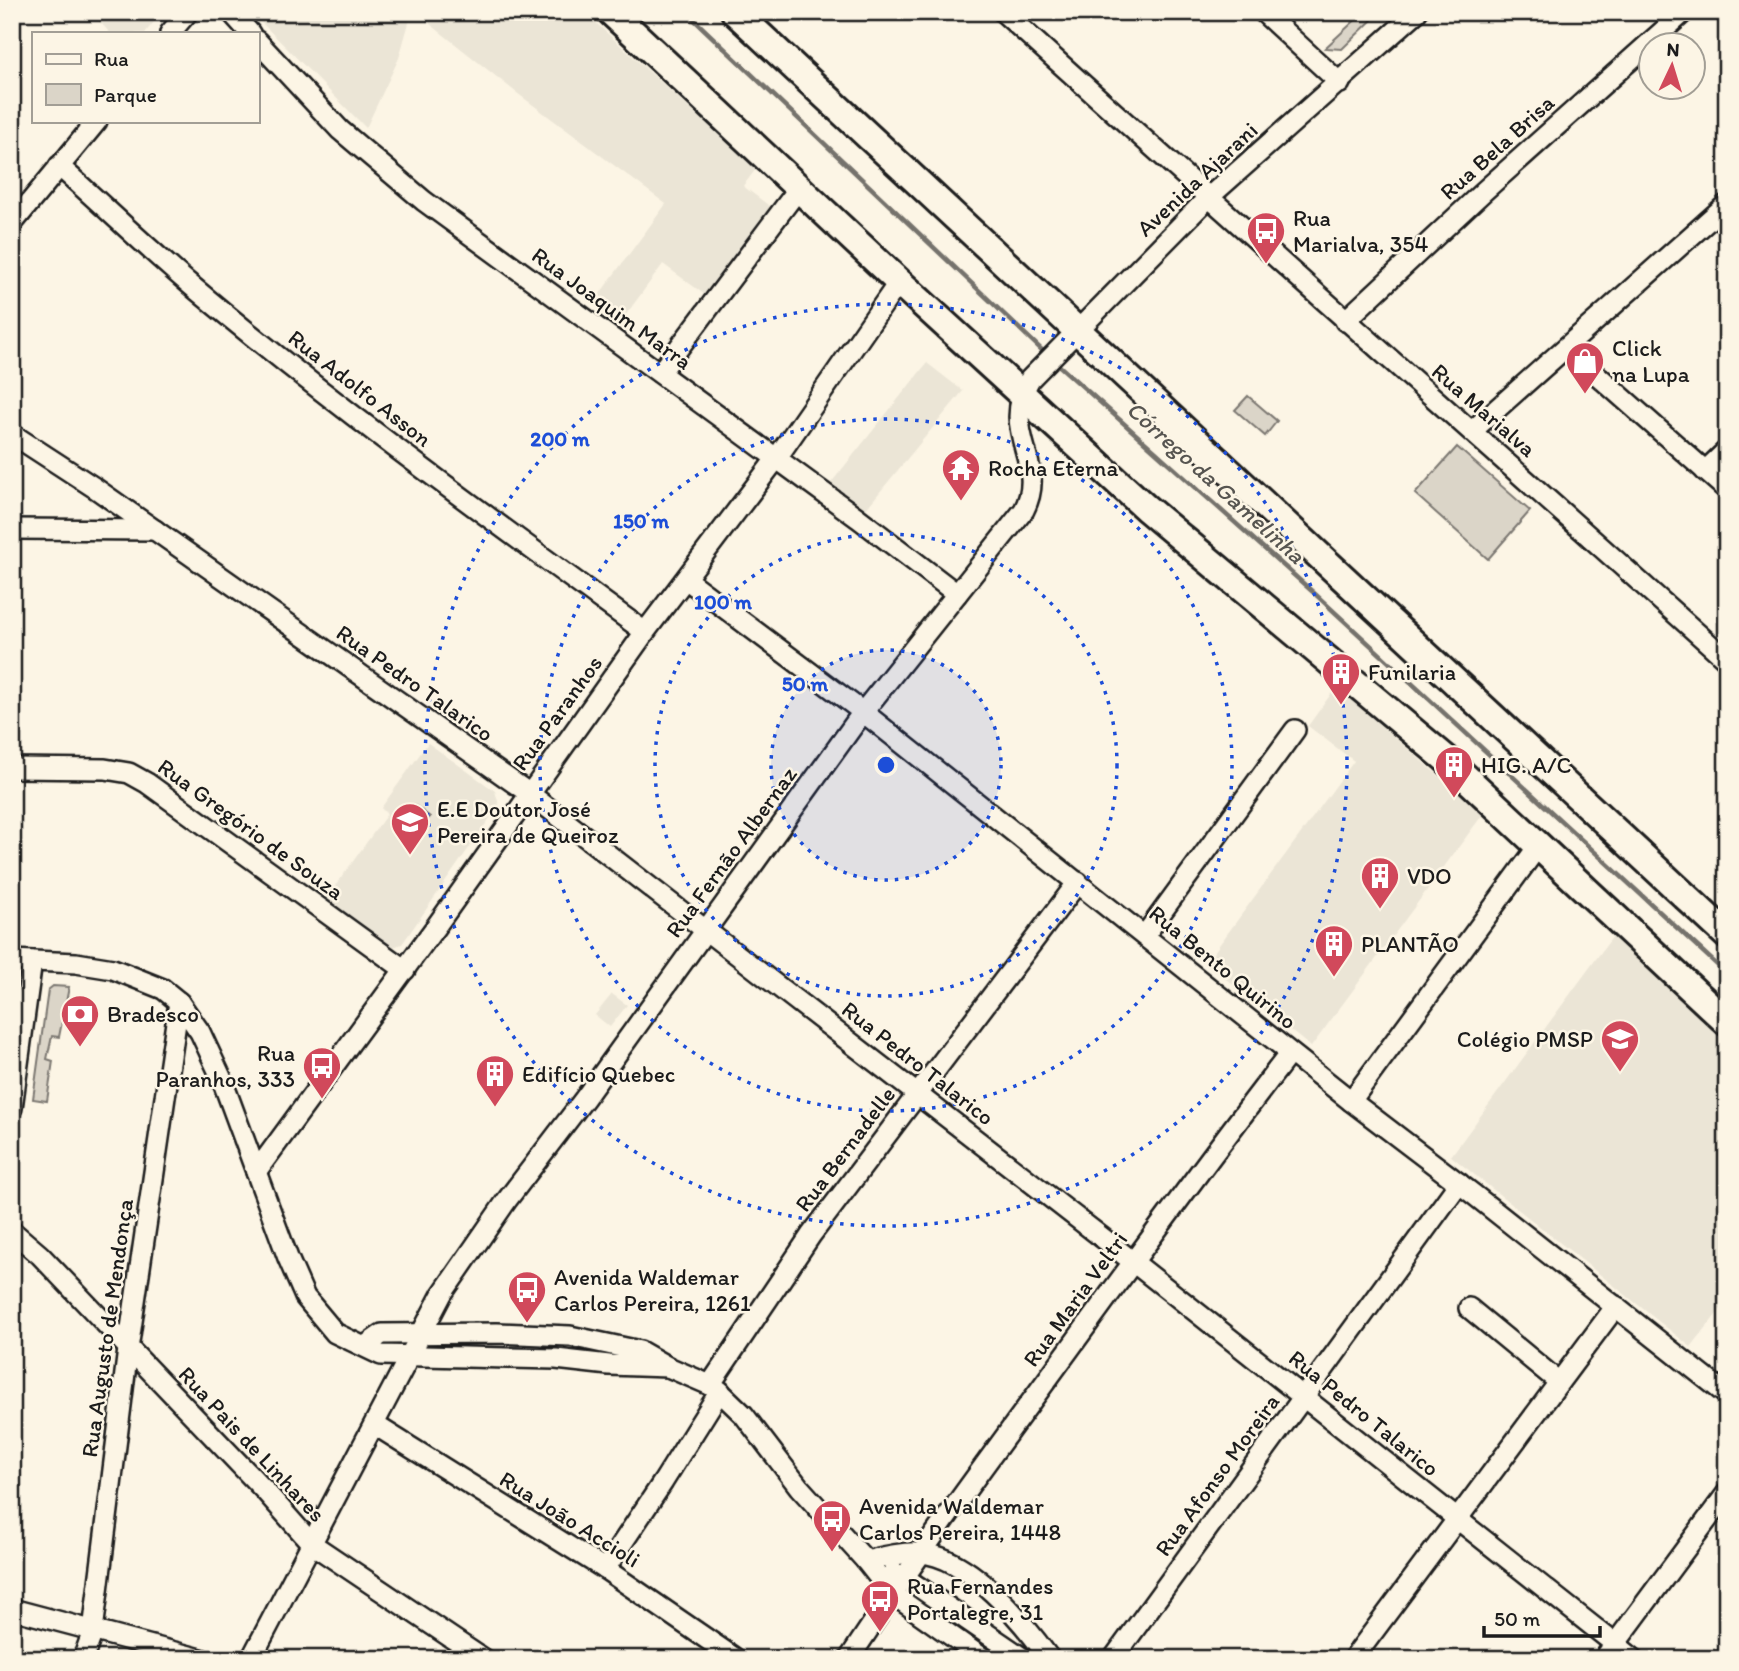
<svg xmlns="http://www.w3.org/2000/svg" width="1739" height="1671" font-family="Itim,sans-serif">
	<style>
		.built { fill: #ebe5d6 }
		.green { fill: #dbd5c8; stroke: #7c7872; stroke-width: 2 }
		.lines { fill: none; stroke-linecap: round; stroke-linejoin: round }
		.stream { stroke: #75726c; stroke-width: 4.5 }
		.minor-casing { stroke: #1c1c1c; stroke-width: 24 }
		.major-casing { stroke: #1c1c1c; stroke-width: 32 }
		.minor { stroke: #fcf5e5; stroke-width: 19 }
		.major { stroke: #fcf5e5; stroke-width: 26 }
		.ring { fill: none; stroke: #1d4ed8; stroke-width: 3.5; stroke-dasharray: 3.5 7 }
		.labels { text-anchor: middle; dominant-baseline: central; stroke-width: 5; stroke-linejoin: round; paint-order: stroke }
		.street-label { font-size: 23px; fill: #1c1c1c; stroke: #fcf5e5 }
		.poi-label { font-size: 23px; fill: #1c1c1c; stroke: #fcf5e5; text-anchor: start }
		.water-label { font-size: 24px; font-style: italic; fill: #575551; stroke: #fcf5e5 }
		.centre { fill: #1d4ed8; stroke: #fcf5e5; stroke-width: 3.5 }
		.ring-label { font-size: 21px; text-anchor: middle; font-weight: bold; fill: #1d4ed8; stroke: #fcf5e5; stroke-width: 5; stroke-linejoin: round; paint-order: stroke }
	</style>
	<rect width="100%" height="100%" fill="#fcf5e5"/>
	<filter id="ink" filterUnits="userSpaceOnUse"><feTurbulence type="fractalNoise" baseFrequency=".0143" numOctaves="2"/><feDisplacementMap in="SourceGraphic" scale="14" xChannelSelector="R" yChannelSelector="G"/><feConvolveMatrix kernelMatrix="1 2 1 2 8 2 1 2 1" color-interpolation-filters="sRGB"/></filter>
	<g filter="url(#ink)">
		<g class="built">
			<path d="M91,12H162L145,33H110Z"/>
			<path d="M251,12H412L399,58L366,128Z"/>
			<path d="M415,12H584L756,169L743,186L772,208L708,297L663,264L622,320L596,299L666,204L517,93Z"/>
			<path d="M927,363L963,391L865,510L831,483Z"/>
			<path d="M1336,687L1483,814L1311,1047L1206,963L1354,761L1308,726Z"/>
			<path d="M428,743L495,791L499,805L402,944L393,947L326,899L387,814L381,808Z"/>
			<path d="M1613,936L1727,1042V1301L1691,1347L1451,1156Z"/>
			<path d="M612,994L627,1005L610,1027L595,1015Z"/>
		</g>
		<g class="green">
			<path d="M1364,12L1379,13L1342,49L1325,48Z"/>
			<path d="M1248,396L1277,421L1265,436L1235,410Z"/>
			<path d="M1457,447L1530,511L1488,559L1415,494Z"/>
			<path d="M414,805L430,817L411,842L395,831Z"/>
			<path d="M53,986L69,987L59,1037L52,1036L47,1059L53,1061L47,1101L33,1099L48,990Z"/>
		</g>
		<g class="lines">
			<g class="stream">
				<path d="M686,12L1046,354"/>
				<path d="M1055,362L1314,593L1727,974"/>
			</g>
			<g class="minor-casing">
				<g id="minor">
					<path d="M231,12L250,33"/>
					<path d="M1003,12C1243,230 1486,443 1727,660"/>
					<path d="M1263,12L1340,83"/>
					<path d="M170,33L188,12"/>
					<path d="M257,41L340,130L424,201L858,518L957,594"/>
					<path d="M59,166C104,206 147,248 193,287C338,409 492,520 645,632"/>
					<path d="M12,224L97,121"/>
					<path d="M1345,321L1484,191L1684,12"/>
					<path d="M1568,346L1597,375L1727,490"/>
					<path d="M660,373L799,188"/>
					<path d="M1472,431L1727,204"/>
					<path d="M12,434L95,488L530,794L1113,1246L1634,1659"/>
					<path d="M1705,471L1727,450"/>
					<path d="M12,529L155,530"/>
					<path d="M687,580L863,712L1351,1101L1473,1194L1727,1395"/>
					<path d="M12,768L105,769L129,773L147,783L405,970"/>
					<path d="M1145,935L1295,730"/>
					<path d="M12,960L76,963L113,969L163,989L179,1002L200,1032L221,1077L288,1258L305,1297L335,1333L381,1355L556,1359L609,1365L668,1367"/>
					<path d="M1351,1101L1539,845"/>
					<path d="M12,1108L32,961"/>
					<path d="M256,1172L437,925L645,632L776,459L899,282"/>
					<path d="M12,1231L40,1255L266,1492L312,1544L483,1659"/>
					<path d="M1469,1308L1559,1382"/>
					<path d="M365,1346L382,1334L497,1333L570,1336L640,1351L668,1367L710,1385L717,1389L744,1415L799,1487L866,1561L892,1594L984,1659"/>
					<path d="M710,1385L811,1235L1078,882"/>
					<path d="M375,1425L605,1569L736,1659"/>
					<path d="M866,1561C883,1557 902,1552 919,1553C969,1555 1023,1622 1050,1659"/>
					<path d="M605,1569L663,1482L720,1391"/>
					<path d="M893,1572L904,1577L1024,1659"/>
					<path d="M12,1609L201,1659"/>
					<path d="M83,1659L93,1631L128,1349L179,1002"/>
					<path d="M251,1659L442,1294L507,1200L585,1098L863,712L1024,510C1049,462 998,433 1030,379L1208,198L1417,12"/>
					<path d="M849,1659C919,1552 996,1450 1071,1347C1143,1248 1215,1150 1290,1053"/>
					<path d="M1113,1659L1459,1183"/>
					<path d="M1353,1659L1616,1306"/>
					<path d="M1604,1659L1727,1493"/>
				</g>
			</g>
			<g class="major-casing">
				<g id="major">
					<path d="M611,12L899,282L1146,508L1445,758L1727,1022"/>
					<path d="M735,12L1727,935"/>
				</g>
			</g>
			<use href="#minor" class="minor"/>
			<use href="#major" class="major"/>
		</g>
	</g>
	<circle cx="886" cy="765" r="115" fill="#1d4ed8" fill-opacity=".12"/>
	<g class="ring">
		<circle cx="886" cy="765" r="115"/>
		<circle cx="886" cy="765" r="231"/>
		<circle cx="886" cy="765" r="346"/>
		<circle cx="886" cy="765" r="461"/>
	</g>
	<defs>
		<g id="bus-pin" transform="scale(2.0125)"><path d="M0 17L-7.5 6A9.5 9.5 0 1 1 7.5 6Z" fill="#d1495b" stroke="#fcf5e5"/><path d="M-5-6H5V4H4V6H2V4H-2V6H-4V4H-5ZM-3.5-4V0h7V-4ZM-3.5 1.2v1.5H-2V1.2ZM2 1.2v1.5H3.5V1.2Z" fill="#fff"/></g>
		<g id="shop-pin" transform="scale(2.0125)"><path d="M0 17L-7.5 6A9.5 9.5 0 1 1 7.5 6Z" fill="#d1495b" stroke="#fcf5e5"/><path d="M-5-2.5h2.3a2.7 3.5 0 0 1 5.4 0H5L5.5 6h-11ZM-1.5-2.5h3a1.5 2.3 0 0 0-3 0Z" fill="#fff"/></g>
		<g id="temple-pin" transform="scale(2.0125)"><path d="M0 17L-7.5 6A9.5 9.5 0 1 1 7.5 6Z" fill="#d1495b" stroke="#fcf5e5"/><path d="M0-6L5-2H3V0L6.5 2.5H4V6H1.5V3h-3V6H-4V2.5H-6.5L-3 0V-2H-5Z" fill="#fff"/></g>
		<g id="building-pin" transform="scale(2.0125)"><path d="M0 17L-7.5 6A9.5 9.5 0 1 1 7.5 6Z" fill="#d1495b" stroke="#fcf5e5"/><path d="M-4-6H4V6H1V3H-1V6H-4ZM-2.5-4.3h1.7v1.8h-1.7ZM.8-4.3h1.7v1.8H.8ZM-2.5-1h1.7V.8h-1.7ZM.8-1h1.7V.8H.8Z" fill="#fff"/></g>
		<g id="school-pin" transform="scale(2.0125)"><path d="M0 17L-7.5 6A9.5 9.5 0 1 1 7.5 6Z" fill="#d1495b" stroke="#fcf5e5"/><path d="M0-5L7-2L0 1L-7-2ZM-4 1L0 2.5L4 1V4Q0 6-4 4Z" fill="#fff"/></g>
		<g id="bank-pin" transform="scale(2.0125)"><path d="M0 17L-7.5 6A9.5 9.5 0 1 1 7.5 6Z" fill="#d1495b" stroke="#fcf5e5"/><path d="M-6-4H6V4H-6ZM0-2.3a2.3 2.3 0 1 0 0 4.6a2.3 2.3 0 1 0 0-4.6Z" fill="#fff"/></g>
	</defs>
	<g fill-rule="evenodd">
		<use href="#bus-pin" x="1266" y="231"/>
		<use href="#shop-pin" x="1585" y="361"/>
		<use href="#temple-pin" x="961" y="468"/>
		<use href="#building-pin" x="1341" y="672"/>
		<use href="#building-pin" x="1454" y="765"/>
		<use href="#school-pin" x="410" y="822"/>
		<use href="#building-pin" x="1380" y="876"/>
		<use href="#building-pin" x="1334" y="944"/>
		<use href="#bank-pin" x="80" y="1014"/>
		<use href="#school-pin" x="1620" y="1039"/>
		<use href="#bus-pin" x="322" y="1066"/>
		<use href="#building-pin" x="495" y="1074"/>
		<use href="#bus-pin" x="527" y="1290"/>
		<use href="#bus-pin" x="832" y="1519"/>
		<use href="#bus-pin" x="880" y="1599"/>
	</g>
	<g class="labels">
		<g class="street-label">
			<text transform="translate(1497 147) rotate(-42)">Rua Bela Brisa</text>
			<text transform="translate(1197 179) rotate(-43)">Avenida Ajarani</text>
			<text transform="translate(612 308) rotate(36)">Rua Joaquim Marra</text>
			<text transform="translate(360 388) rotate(38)">Rua Adolfo Asson</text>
			<text transform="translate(1484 410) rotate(41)">Rua Marialva</text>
			<text transform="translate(415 683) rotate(35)">Rua Pedro Talarico</text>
			<text transform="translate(557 713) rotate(-54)">Rua Paranhos</text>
			<text transform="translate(251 829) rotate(36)">Rua Gregório de Souza</text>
			<text transform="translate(731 852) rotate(-54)">Rua Fernão Albernaz</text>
			<text transform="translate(1223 967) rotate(39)">Rua Bento Quirino</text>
			<text transform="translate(918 1063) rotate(38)">Rua Pedro Talarico</text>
			<text transform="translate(845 1149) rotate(-53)">Rua Bernadelle</text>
			<text transform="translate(1075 1299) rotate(-54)">Rua Maria Veltri</text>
			<text transform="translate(107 1328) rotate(-82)">Rua Augusto de Mendonça</text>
			<text transform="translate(1364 1413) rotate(39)">Rua Pedro Talarico</text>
			<text transform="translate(252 1444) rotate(47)">Rua Pais de Linhares</text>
			<text transform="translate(1217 1475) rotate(-54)">Rua Afonso Moreira</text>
			<text transform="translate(570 1519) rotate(32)">Rua João Accioli</text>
		</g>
		<g class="poi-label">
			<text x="1293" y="218">Rua<tspan x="1293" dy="26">Marialva, 354</tspan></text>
			<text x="1612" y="348">Click<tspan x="1612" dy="26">na Lupa</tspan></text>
			<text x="988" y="468">Rocha Eterna</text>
			<text x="1368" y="672">Funilaria</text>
			<text x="1481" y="765">HIG. A/C</text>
			<text x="437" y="809">E.E Doutor José<tspan x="437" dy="26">Pereira de Queiroz</tspan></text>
			<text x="1407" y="876">VDO</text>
			<text x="1361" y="944">PLANTÃO</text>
			<text x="107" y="1014">Bradesco</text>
			<text x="1593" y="1039" text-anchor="end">Colégio PMSP</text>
			<text x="295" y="1053" text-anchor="end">Rua<tspan x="295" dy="26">Paranhos, 333</tspan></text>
			<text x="522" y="1074">Edifício Quebec</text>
			<text x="554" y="1277">Avenida Waldemar<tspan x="554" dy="26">Carlos Pereira, 1261</tspan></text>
			<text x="859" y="1506">Avenida Waldemar<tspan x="859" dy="26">Carlos Pereira, 1448</tspan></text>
			<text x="907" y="1586">Rua Fernandes<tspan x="907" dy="26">Portalegre, 31</tspan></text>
		</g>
		<g class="water-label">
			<text transform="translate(1216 482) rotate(42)">Córrego da Gamelinha</text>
		</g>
	</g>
	<circle cx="886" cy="765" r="10" class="centre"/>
	<g class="ring-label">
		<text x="560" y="446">200 m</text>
		<text x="641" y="528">150 m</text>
		<text x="723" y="609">100 m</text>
		<text x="805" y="691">50 m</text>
	</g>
	<rect width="1739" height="1671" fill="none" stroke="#fcf5e5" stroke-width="42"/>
	<rect x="21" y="21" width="1697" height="1629" fill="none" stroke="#1c1c1c" stroke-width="2.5" filter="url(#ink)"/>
	<rect x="32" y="32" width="228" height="91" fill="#fcf5e5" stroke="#a29e95" stroke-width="2"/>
	<rect x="46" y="54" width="35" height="10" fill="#fcf5e5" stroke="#a29e95" stroke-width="2"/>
	<text x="94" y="66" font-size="21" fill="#1c1c1c">Rua</text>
	<rect x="46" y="84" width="35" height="21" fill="#dbd5c8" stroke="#a29e95" stroke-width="2"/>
	<text x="94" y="102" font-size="21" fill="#1c1c1c">Parque</text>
	<g transform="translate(1672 66) rotate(4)"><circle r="33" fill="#fcf5e5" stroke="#a29e95" stroke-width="2"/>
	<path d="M0-5L12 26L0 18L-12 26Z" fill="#d1495b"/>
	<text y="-10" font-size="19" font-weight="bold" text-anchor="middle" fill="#1c1c1c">N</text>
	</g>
	<path d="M1484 1626v10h116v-10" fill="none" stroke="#1c1c1c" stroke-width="3.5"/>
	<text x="1494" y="1626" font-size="21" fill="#1c1c1c" stroke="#fcf5e5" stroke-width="5" paint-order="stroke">50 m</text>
</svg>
